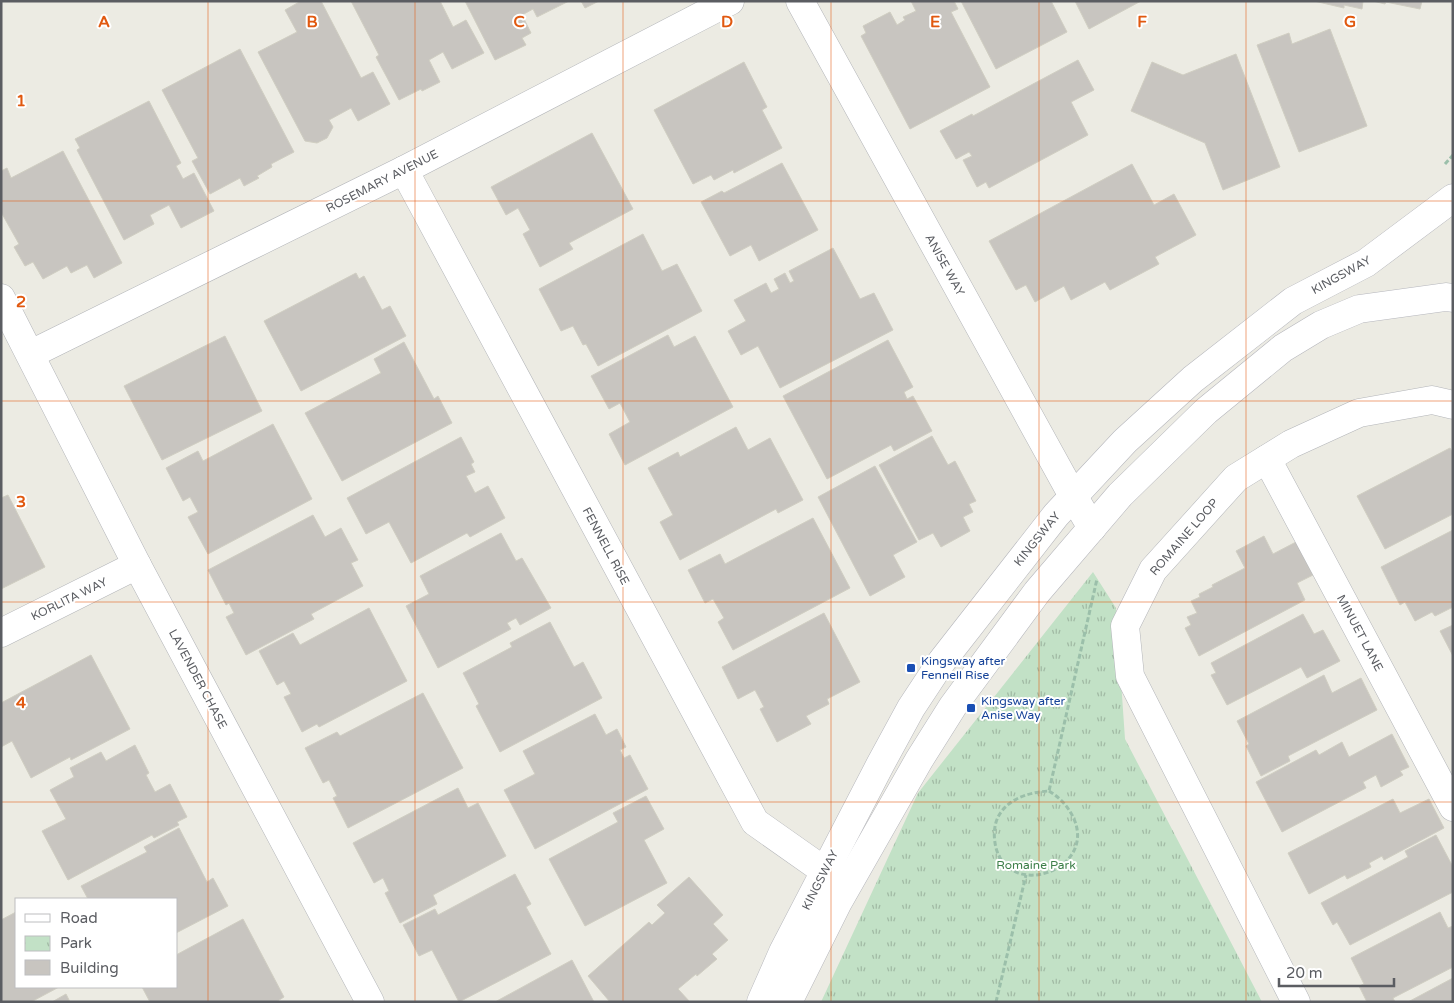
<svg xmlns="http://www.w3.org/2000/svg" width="1454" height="1003" font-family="'Varela Round',sans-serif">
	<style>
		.park { fill: url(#park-tufts) }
		.building { fill: #c8c5c0; stroke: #d0cec2 }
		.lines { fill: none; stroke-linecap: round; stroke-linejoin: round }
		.street-casing { stroke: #b3b5b9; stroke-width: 29 }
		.secondary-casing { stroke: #b5b6bc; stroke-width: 29 }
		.path { stroke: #9bbfaa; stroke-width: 3; stroke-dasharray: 5 2.5; stroke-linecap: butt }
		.street { stroke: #fff; stroke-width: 28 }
		.secondary { stroke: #fff; stroke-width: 28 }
		.grid { fill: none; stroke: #e15910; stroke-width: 1; stroke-opacity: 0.55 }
		.transit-dot { fill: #1a4fb4; stroke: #fff; stroke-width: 2 }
		.labels { text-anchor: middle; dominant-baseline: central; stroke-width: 4; stroke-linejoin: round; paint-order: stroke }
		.street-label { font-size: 12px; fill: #5b5d62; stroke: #fff }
		.transit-label { font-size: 12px; fill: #164399; stroke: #fff; text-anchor: start }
		.park-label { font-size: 12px; fill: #3d7f49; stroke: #fff }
		.grid-label { font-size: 16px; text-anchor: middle; font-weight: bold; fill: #e15910; stroke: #fff; stroke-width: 4; stroke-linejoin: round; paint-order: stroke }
	</style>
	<defs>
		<pattern id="park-tufts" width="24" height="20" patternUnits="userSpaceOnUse" patternTransform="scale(1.25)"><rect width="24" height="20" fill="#c2e1c6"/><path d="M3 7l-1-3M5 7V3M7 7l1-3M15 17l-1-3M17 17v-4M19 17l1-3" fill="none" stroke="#a1baa4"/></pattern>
	</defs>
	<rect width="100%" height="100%" fill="#ecebe3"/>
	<path class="park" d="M1093,572L1116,608L1125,739L1262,1002H821L918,793Z"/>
	<g class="building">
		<path d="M301,1H321L361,78L373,72L390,104L358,121L351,108L329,120L333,127L327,138L317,143L305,141L258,52L297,32L285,10Z"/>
		<path d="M351,1H440L453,27L466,20L484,53L452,69L443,52L429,60L440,82L422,91L421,89L399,100L376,57L379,55Z"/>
		<path d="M465,1H569L537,17L533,9L522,15L531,33L522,38L526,45L495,60Z"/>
		<path d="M581,1H599L585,8Z"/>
		<path d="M911,1H954L958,9L951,12L990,87L910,129L861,36L866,33L863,26L890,12L897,25L905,20L903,17L916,11Z"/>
		<path d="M961,1H1051L1067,32L996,69Z"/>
		<path d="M1075,1H1141L1089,29Z"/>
		<path d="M1314,1H1363L1362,9L1344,5V8Z"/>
		<path d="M1373,1H1422L1420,9L1386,2L1385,4Z"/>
		<path d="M1330,29L1367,126L1299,152L1257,45L1289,33L1292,44Z"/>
		<path d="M240,49L294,152L271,164L272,167L257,176L259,178L244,186L240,178L210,194L192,161L198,158L162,90Z"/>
		<path d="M1236,54L1280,167L1223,190L1205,143L1131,111L1152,62L1183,75Z"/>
		<path d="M1078,60L1094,90L1071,102L1088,135L989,188L986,182L977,187L963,160L972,156L969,152L956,159L940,131L972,114L973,116Z"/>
		<path d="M744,62L767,107L762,110L782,148L734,173L733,170L714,180L711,175L693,184L654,110Z"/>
		<path d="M149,101L181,163L176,166L183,179L194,173L214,211L181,228L169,205L150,215L154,224L124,240L77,150L80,148L75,139Z"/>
		<path d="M592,133L633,209L569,243L573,249L540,267L523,234L530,230L518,208L506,215L491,187Z"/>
		<path d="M63,151L122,263L94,278L87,265L71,273L67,266L43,279L33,262L25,266L14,247L19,244L1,212V171L7,168L11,178Z"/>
		<path d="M782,163L818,230L759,261L751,245L730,256L701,202L722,191L724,193Z"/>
		<path d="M1132,164L1154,205L1174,194L1196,235L1155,257L1159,264L1110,290L1105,282L1071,300L1064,286L1035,302L1026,285L1016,290L989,241Z"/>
		<path d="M643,234L662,271L677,264L702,311L598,366L586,344L583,345L573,326L561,331L539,289Z"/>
		<path d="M833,248L860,299L874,293L893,330L780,388L758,346L741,355L728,331L746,321L734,300L766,283L771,293L779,289L774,279L785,273L790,283L794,281L789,271Z"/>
		<path d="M356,273L359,279L364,276L382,310L390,306L406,336L301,391L264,321Z"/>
		<path d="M668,335L674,347L695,336L733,407L625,465L609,434L630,422L620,403L609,409L591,376Z"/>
		<path d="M225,336L262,411L162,460L124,386Z"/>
		<path d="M888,340L913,387L904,392L907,399L913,396L932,431L894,451L891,445L827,479L783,396Z"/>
		<path d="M404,342L434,399L438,396L452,423L342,481L305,413L381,373L374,359Z"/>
		<path d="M273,424L312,499L208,554L188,517L198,512L190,497L183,501L166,468L198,451L203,461Z"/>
		<path d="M736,427L748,450L770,438L803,500L778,513L776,509L680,560L660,522L673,515L648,468L678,452L680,457Z"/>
		<path d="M932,436L948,465L955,461L976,501L969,504L973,512L963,517L970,531L941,547L933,533L919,540L879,465Z"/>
		<path d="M461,437L474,462L471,464L475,472L466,476L475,493L488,486L505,518L470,537L467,533L411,563L389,522L366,534L347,498Z"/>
		<path d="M1450,448L1453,453V514L1385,549L1357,496Z"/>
		<path d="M875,466L917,542L893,555L905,577L870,596L818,497Z"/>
		<path d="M8,495L45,567L1,589V498Z"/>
		<path d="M313,515L325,537L341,528L358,560L351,563L363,586L311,614L314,619L246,655L226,617L234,613L229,603L226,605L208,570Z"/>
		<path d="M813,518L850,588L733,650L718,622L724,618L713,599L705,603L688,570L720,554L725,564Z"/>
		<path d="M1453,530V607L1435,616L1432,612L1415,621L1405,602L1400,605L1381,567Z"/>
		<path d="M501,533L516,561L522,558L551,608L520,625L516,618L507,623L511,629L438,668L406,606L429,594L420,576Z"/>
		<path d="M1264,536L1273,554L1296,542L1313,575L1297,583L1305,600L1199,656L1185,628L1191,625L1187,617L1197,613L1191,601L1200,597L1199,594L1213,587L1212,585L1245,568L1236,551Z"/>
		<path d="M369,608L407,681L319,727L317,724L302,732L284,697L291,694L284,681L277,685L259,651L293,633L300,645Z"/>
		<path d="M824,613L860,682L827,699L829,704L806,716L811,724L777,742L760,709L764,707L755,690L738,699L722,667Z"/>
		<path d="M1303,614L1314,634L1323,630L1340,661L1307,678L1301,667L1227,705L1211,675L1216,673L1211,663Z"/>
		<path d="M550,622L574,667L583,662L602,698L500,752L476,706L479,704L463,673L512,647L510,643Z"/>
		<path d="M1453,625V656L1440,631Z"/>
		<path d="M91,655L130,729L71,760L70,757L31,778L12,741L1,747V703Z"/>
		<path d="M1324,675L1332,693L1361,678L1377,710L1288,756L1290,761L1261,776L1246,746L1249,744L1237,721Z"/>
		<path d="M423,693L463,768L348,828L333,798L337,796L329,780L323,783L305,748L337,732L340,736Z"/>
		<path d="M595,714L606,735L617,729L626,747L620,750L624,758L630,755L648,789L535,849L504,790L535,774L523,751Z"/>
		<path d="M1392,734L1409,767L1400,771L1403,775L1381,787L1376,775L1363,782L1366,788L1282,832L1256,782L1316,750L1319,755L1342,742L1349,757Z"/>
		<path d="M135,745L149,773L146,775L155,792L170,784L187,817L177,822L179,825L154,838L152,835L68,880L42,831L66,819L50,790L74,777L70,768L101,752L106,761Z"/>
		<path d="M458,788L468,808L478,803L506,856L433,895L437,904L400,923L385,893L389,891L383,878L374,883L353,843Z"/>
		<path d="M646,796L664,829L644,840L667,883L585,926L549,859L618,822L613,813Z"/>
		<path d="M1393,799L1400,813L1429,799L1444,828L1384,860L1382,856L1369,863L1371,867L1347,879L1345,875L1309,894L1288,853Z"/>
		<path d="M179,828L207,882L213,878L228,906L176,933V899H88L81,886L147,852L144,847Z"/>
		<path d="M1436,835L1453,867V892L1350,945L1337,922L1333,925L1321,903L1408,857L1405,851Z"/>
		<path d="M515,874L531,904L526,907L551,954L459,1002L432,950L419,956L403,925L435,909L438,915Z"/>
		<path d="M689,877L723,915L713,924L728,940L712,954L717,959L697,976L696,974L678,989L690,1002H610L588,976L649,922L652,925L665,913L657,905Z"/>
		<path d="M16,912V987H59L31,1002H1V920Z"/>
		<path d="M1440,912L1448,928L1453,926V967L1393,998L1395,1002H1367L1359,986L1364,984L1351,958Z"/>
		<path d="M243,919L284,997L276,1002H150L142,987H176V955Z"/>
		<path d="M572,960L594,1002H495Z"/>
		<path d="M1453,978V1002H1408Z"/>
		<path d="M66,994L70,1002H52Z"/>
	</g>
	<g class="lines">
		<g class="street-casing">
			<g id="street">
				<path d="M800,1L1068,487L1092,528"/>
				<path d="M404,170L755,822L843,884"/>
				<path d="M1,298L137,565L370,1002"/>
				<path d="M31,354L404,170L730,1"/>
				<path d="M1267,459L1453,807"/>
				<path d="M1,633L137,565"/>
				<path d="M1296,1002L1130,676L1125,626L1153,570L1236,478L1291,444L1359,413L1432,400L1453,405"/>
			</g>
		</g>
		<g class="secondary-casing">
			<g id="secondary">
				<path d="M761,1002L783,952L880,765L911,708L942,661L1056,515L1125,441L1193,379L1293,301L1366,263L1453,198"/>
				<path d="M788,1002L838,902L919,760L953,706L1037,592L1120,495L1206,411L1283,348L1321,325L1359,309L1446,297L1453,298"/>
			</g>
		</g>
		<g class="path">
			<path d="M1445,164L1453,155"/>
			<path d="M1049,791C1060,798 1068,806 1074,819C1096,870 1010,900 996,848C987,810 1015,793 1049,791L1097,579"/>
			<path d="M996,1002L1026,875"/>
		</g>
		<use href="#street" class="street"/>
		<use href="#secondary" class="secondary"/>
	</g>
	<path class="grid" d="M208,1V1002M415,1V1002M623,1V1002M831,1V1002M1039,1V1002M1246,1V1002M1,201H1453M1,401H1453M1,602H1453M1,802H1453"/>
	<g class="transit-dot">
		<rect x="906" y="663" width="10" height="10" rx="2.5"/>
		<rect x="966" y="703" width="10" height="10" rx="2.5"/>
	</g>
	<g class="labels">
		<g class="street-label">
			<text transform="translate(382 181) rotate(-27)">ROSEMARY AVENUE</text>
			<text transform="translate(945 265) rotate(61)">ANISE WAY</text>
			<text transform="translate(1341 275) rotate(-29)">KINGSWAY</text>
			<text transform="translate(1184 537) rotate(-49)">ROMAINE LOOP</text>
			<text transform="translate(1037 539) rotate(-51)">KINGSWAY</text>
			<text transform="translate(606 546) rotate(62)">FENNELL RISE</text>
			<text transform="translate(69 599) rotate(-26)">KORLITA WAY</text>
			<text transform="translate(1360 633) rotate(62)">MINUET LANE</text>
			<text transform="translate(198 679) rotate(62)">LAVENDER CHASE</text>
			<text transform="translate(820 880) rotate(-63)">KINGSWAY</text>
		</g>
		<g class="transit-label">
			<text x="921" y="661">Kingsway after<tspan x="921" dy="14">Fennell Rise</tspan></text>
			<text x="981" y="701">Kingsway after<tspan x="981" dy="14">Anise Way</tspan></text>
		</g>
		<g class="park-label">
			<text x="1036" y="865">Romaine Park</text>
		</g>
	</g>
	<g class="grid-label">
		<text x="104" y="27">A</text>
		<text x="312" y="27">B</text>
		<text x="519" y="27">C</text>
		<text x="727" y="27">D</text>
		<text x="935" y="27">E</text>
		<text x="1142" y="27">F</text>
		<text x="1350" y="27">G</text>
		<text x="21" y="106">1</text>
		<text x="21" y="307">2</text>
		<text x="21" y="507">3</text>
		<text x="21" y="708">4</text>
	</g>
	<rect width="1454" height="1003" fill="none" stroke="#5b5d62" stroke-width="5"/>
	<rect x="15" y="898" width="162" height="90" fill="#ffffff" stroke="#bdbec0"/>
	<rect x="25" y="914" width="25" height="8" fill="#ffffff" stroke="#bdbec0"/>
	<text x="60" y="923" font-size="15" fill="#5b5d62">Road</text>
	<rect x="25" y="936" width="25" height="15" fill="url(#park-tufts)" stroke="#bdbec0"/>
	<text x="60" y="948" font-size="15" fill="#5b5d62">Park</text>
	<rect x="25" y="960" width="25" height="15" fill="#c8c5c0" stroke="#bdbec0"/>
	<text x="60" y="973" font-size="15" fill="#5b5d62">Building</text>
	<path d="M1279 978v8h115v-8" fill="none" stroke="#5b5d62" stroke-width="2.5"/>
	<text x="1286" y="978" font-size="15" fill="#5b5d62" stroke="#ffffff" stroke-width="4" paint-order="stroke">20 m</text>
</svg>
